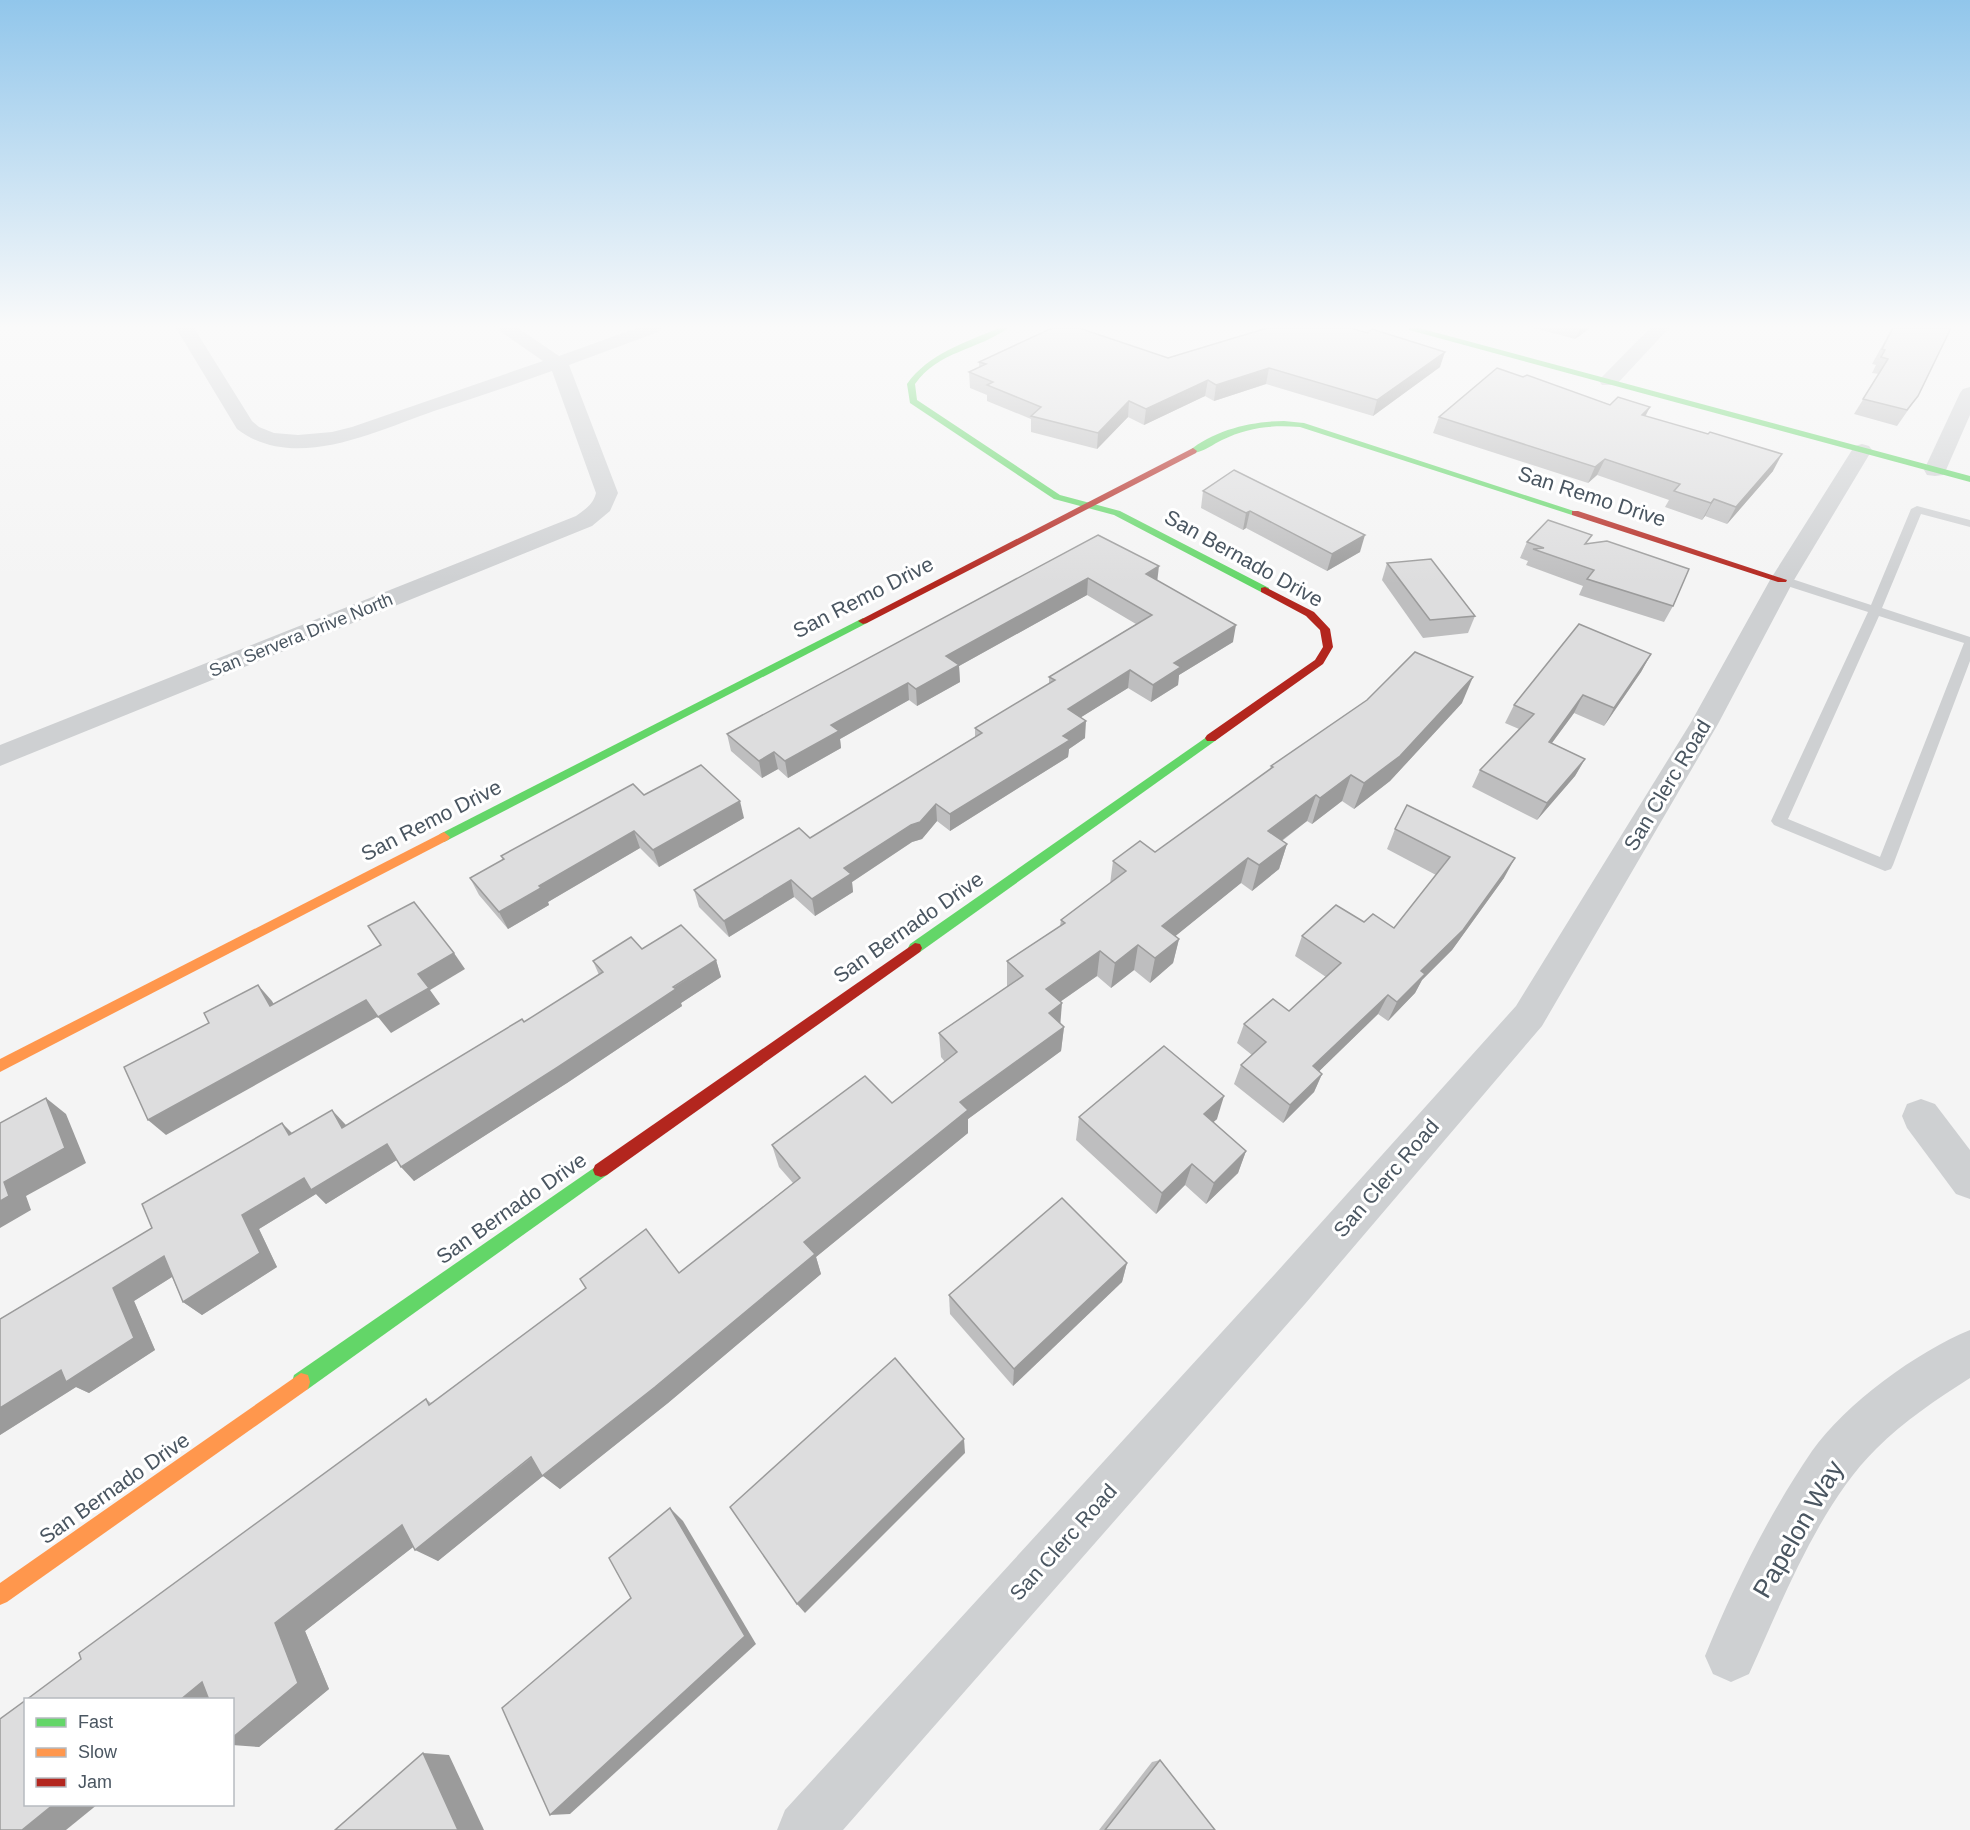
<svg xmlns="http://www.w3.org/2000/svg" width="1970" height="1830" font-family="Helvetica,sans-serif">
	<style>
		.lines { fill: none; stroke-linecap: round; stroke-linejoin: round }
		.lane { fill: #ced0d2; fill-rule: evenodd }
		.street { fill: #ced0d2; fill-rule: evenodd }
		.fast { fill: #63d668; fill-rule: evenodd }
		.slow { fill: #ff974d; fill-rule: evenodd }
		.jam { fill: #b3261e; fill-rule: evenodd }
		.wall { fill: #bebebf }
		.shaded-wall { fill: #9b9b9b }
		.building { fill: #ddddde; stroke: #9b9b9b; stroke-width: 1.5 }
		.labels { text-anchor: middle; dominant-baseline: central; stroke-width: 6; stroke-linejoin: round; paint-order: stroke }
		.far-street-label { font-size: 18px; fill: #4a5661; stroke: #fff }
		.street-label { font-size: 21px; fill: #4a5661; stroke: #fff }
		.near-street-label { font-size: 26px; fill: #4a5661; stroke: #fff }
	</style>
	<rect width="100%" height="100%" fill="#f4f4f4"/>
	<g class="lines">
		<path class="lane" d="M1917,506L1970,520V527L1921,514L1882,608L1970,637V661L1893,865L1891,869L1885,871L1774,825L1771,821L1868,612L1778,583L1776,580L1778,577H1786L1871,605L1911,509ZM1879,616L1964,643L1880,857L1788,819Z"/>
		<g class="street">
			<path d="M176,328H194L252,421L259,427L274,433L298,435L332,432L352,427L543,361L501,332L498,328H518L559,356L637,328H661L658,332L569,365L618,493L610,511L592,526L0,766V745L576,516C585,509 593,505 596,493L552,371C513,385 474,398 434,411C376,431 294,473 237,429Z"/>
			<path d="M1650,328H1669L1616,385H1602L1599,381L1602,377Z"/>
			<path d="M1970,387V415L1946,470L1943,475L1935,476L1927,475L1924,470L1960,393L1963,389Z"/>
			<path d="M1862,444L1869,446L1872,450L1794,580L1718,724L1542,1026L1305,1304L843,1830H777L785,1810L1275,1274L1516,1006L1690,724L1770,580L1852,450L1855,446Z"/>
			<path d="M1921,1099L1935,1104L1970,1150V1199L1956,1194L1907,1128L1902,1116L1907,1104Z"/>
			<path d="M1970,1330V1378C1937,1399 1904,1421 1876,1449C1819,1505 1782,1602 1749,1674L1731,1682L1713,1674L1705,1656C1734,1585 1769,1514 1812,1451C1845,1404 1918,1351 1970,1330Z"/>
		</g>
		<g class="fast">
			<path d="M999,328H1008C978,350 938,351 915,384L917,400L1060,495L1120,511L1269,588V592H1261L1114,515L1054,499L910,403L907,384C928,354 966,342 999,328Z"/>
			<path d="M1409,328H1419L1970,476V482L1409,330Z"/>
			<path d="M1284,421L1304,423L1580,513L1572,515L1300,427C1272,425 1248,427 1222,440C1213,444 1197,457 1189,451C1214,430 1252,421 1284,421Z"/>
			<path d="M863,618L868,621L867,623L448,840L444,842L438,837L440,834Z"/>
			<path d="M1211,734L1215,735L1217,738L1215,741L920,952H910L908,948L910,944Z"/>
			<path d="M601,1163L607,1165L609,1170L607,1175L308,1389L301,1391L294,1389L292,1382L294,1375Z"/>
		</g>
		<g class="slow">
			<path d="M444,832L450,837L448,840L0,1072V1059Z"/>
			<path d="M301,1373L308,1375L310,1382L308,1389L7,1602L0,1605V1583Z"/>
		</g>
		<g class="jam">
			<path d="M1193,448L1197,451L1196,453L867,623L863,624L858,621Z"/>
			<path d="M1572,511H1578L1787,580L1786,582H1778L1572,515Z"/>
			<path d="M1265,587L1314,612L1330,629L1333,647L1323,664L1215,741H1207L1205,738L1207,735L1315,660L1323,647L1320,630L1306,616L1261,592V588Z"/>
			<path d="M915,943L920,944L922,948L920,952L607,1175L601,1177L595,1175L593,1170L595,1165Z"/>
		</g>
	</g>
	<g class="wall">
		<path d="M1534,328H1590L1575,339Z"/>
		<path d="M1892,328H1951L1918,396L1897,426L1854,414L1879,374L1872,373L1876,365L1872,364Z"/>
		<path d="M1168,358L1440,367L1373,416L1266,384L1214,401L1205,396L1144,425L1128,417L1097,449L1031,432V419L987,401V395L970,388L969,372L979,368V362Z"/>
		<path d="M1523,377L1645,416L1773,471L1727,524L1705,516L1702,520L1665,507L1669,500L1597,475L1588,483L1433,433L1439,417Z"/>
		<path d="M1203,491L1360,552L1327,571L1246,528L1243,530L1201,508Z"/>
		<path d="M1098,535L1157,581L1233,642L1179,675L1178,685L1151,702L1128,688L1081,717L1085,738L1069,749L1068,757L950,831L937,821L922,839L912,842L852,882L853,892L815,916L794,897L729,937L699,907L694,890L810,838L975,737V728L1049,684V677L1136,624L1087,595L959,666L960,682L917,706L909,700L840,739L841,748L788,778L778,769L762,778L731,751L727,734Z"/>
		<path d="M1527,542L1588,543L1673,606L1664,622L1579,595L1583,586L1526,565L1528,561L1520,558Z"/>
		<path d="M1387,563L1475,616L1468,633L1423,638L1382,580Z"/>
		<path d="M1651,654L1641,672L1604,726L1574,713L1552,743L1585,759L1575,776L1537,820L1472,787L1480,770L1519,729L1505,723L1514,705Z"/>
		<path d="M1462,703L1390,781L1354,809L1342,801L1312,824L1307,821L1282,841L1287,844L1279,869L1252,891L1241,883L1175,936L1179,939L1173,963L1150,983L1134,970L1111,988L1097,976L1060,1002V1024L1064,1027L1061,1051L968,1119V1133L816,1257L821,1274L668,1403L560,1489L543,1476L438,1561L413,1547L305,1631L329,1689L259,1747L232,1700L81,1659L426,1399L431,1403L679,1273L793,1183L779,1167L772,1145L892,1103L945,1062L941,1057L939,1033L1008,987L1007,986V961L1060,926L1061,920L1110,884L1113,861L1155,852L1270,769L1271,766Z"/>
		<path d="M644,795L744,818L659,867L640,848L548,902L549,905L508,929L479,895L470,878L503,860L501,856Z"/>
		<path d="M1395,829L1504,878L1452,950L1422,980L1415,993L1388,1021L1378,1014L1319,1071L1322,1074L1314,1092L1283,1123L1234,1084L1241,1065L1252,1055L1237,1043L1244,1024L1289,1011L1326,977L1295,956L1302,936L1364,922L1394,928L1436,875L1387,849Z"/>
		<path d="M642,949L716,960L721,977L681,1003L682,1006L567,1083L414,1181L397,1160L326,1204L316,1194L259,1229L277,1267L202,1315L183,1302L172,1277L134,1301L155,1350L89,1393L76,1387L0,1435V1319L152,1228L292,1133L346,1125L524,1022L599,975L593,961Z"/>
		<path d="M1079,1117L1217,1119L1213,1122L1246,1151L1238,1173L1206,1204L1185,1185L1156,1214L1076,1140Z"/>
		<path d="M1127,1263L1122,1282L1013,1386L950,1314L949,1295Z"/>
		<path d="M1160,1760L1215,1830H1099L1152,1762Z"/>
	</g>
	<g class="shaded-wall">
		<path d="M1580,328H1590L1575,339Z"/>
		<path d="M1445,352L1440,367L1373,416L1377,400Z"/>
		<path d="M1269,368L1266,384L1214,401L1216,385Z"/>
		<path d="M1208,380L1205,396L1144,425L1146,409Z"/>
		<path d="M1129,401L1128,417L1097,449L1098,433Z"/>
		<path d="M1650,407L1642,423V415Z"/>
		<path d="M1782,454L1773,471L1727,524L1736,507Z"/>
		<path d="M1605,459L1597,475L1588,483L1595,467Z"/>
		<path d="M1714,499L1705,516L1702,520L1711,503Z"/>
		<path d="M1250,511L1246,528L1243,530L1246,513Z"/>
		<path d="M1365,535L1360,552L1327,571L1332,554Z"/>
		<path d="M1159,566L1157,583L1146,574Z"/>
		<path d="M1088,578L1087,595L959,666L960,682L917,706L916,689L946,656Z"/>
		<path d="M1236,625L1233,642L1179,675L1178,685L1151,702L1153,685L1174,663Z"/>
		<path d="M1651,654L1641,672L1604,726L1614,708Z"/>
		<path d="M1130,670L1128,688L1067,726L1068,709Z"/>
		<path d="M1473,677L1462,703L1390,781L1354,809L1364,783Z"/>
		<path d="M908,683L909,700L840,739L841,748L788,778L785,761L831,725Z"/>
		<path d="M1583,695L1574,713L1540,759L1549,742Z"/>
		<path d="M1086,721L1085,738L1069,749L1068,757L950,831V814L1063,736Z"/>
		<path d="M774,752L778,769L762,778L759,761Z"/>
		<path d="M1585,759L1575,776L1537,820L1547,803Z"/>
		<path d="M1351,775L1342,801L1312,824L1320,798Z"/>
		<path d="M1316,795L1307,821L1260,857L1268,831Z"/>
		<path d="M740,801L744,818L659,867L653,850Z"/>
		<path d="M936,804L937,821L922,839L912,842L852,882L853,892L815,916L812,899L844,868Z"/>
		<path d="M634,831L640,848L548,902L549,905L508,929L499,912L539,886Z"/>
		<path d="M1287,844L1279,869L1252,891L1259,865Z"/>
		<path d="M1248,858L1241,883L1157,951L1162,926Z"/>
		<path d="M1515,858L1504,878L1452,950L1422,980L1415,993L1388,1021L1397,1002L1421,971Z"/>
		<path d="M791,880L794,897L729,937L724,921Z"/>
		<path d="M1179,939L1173,963L1150,983L1155,958Z"/>
		<path d="M1138,945L1134,970L1111,988L1115,963Z"/>
		<path d="M1100,951L1097,976L1044,1013L1046,989Z"/>
		<path d="M454,953L465,969L430,990L440,1004L391,1033L378,1017L418,974Z"/>
		<path d="M716,960L721,977L681,1003L682,1006L567,1083L414,1181L401,1167Z"/>
		<path d="M258,985L272,1001L284,1022L270,1006Z"/>
		<path d="M1388,995L1378,1014L1305,1085L1313,1066Z"/>
		<path d="M366,1000L379,1016L166,1135L148,1120Z"/>
		<path d="M1062,1003L1060,1028L1049,1013Z"/>
		<path d="M1064,1027L1061,1051L968,1119V1133L816,1257L821,1274L668,1403L560,1489L543,1476L438,1561L415,1550L804,1242L960,1102Z"/>
		<path d="M1322,1074L1314,1092L1283,1123L1290,1105Z"/>
		<path d="M1224,1096L1217,1119L1197,1137L1204,1114Z"/>
		<path d="M46,1098L66,1114L86,1163L26,1196L31,1210L0,1228V1201L4,1182Z"/>
		<path d="M332,1110L346,1125L342,1128Z"/>
		<path d="M282,1123L297,1138L289,1135Z"/>
		<path d="M387,1144L400,1158L326,1204L316,1194L259,1229L277,1267L202,1315L183,1302L242,1215L304,1178Z"/>
		<path d="M1246,1151L1238,1173L1206,1204L1214,1183Z"/>
		<path d="M1192,1164L1185,1185L1156,1214L1162,1193Z"/>
		<path d="M164,1256L183,1270L134,1301L155,1350L89,1393L76,1387L0,1435V1408L61,1370L113,1288Z"/>
		<path d="M1127,1263L1122,1282L1013,1386L1014,1369Z"/>
		<path d="M964,1439L965,1453L805,1613L797,1604Z"/>
		<path d="M670,1508L683,1521L756,1644L570,1814L550,1815Z"/>
		<path d="M402,1525L426,1537L305,1631L329,1689L259,1747L232,1745V1738L275,1623Z"/>
		<path d="M202,1682L222,1700H180Z"/>
		<path d="M423,1753L449,1755L484,1830H458Z"/>
		<path d="M54,1804H98L66,1830H22Z"/>
	</g>
	<g class="building">
		<path d="M1052,328H1079L1168,358L1267,328H1351L1367,333L1372,329L1445,352L1377,400L1269,368L1216,385L1208,380L1146,409L1129,401L1098,433L1031,416L1041,407L987,385L993,382L969,372L986,364L979,362Z"/>
		<path d="M1893,328H1951L1918,396L1907,410L1863,399L1888,359L1881,357L1885,350L1882,349Z"/>
		<path d="M1497,368L1523,377L1527,375L1610,405L1618,397L1650,407L1642,415L1708,434L1710,432L1782,454L1736,507L1714,499L1711,503L1674,491L1680,484L1605,459L1595,467L1439,417Z"/>
		<path d="M1234,470L1365,535L1332,554L1250,511L1246,513L1203,491Z"/>
		<path d="M1548,520L1592,535L1585,544L1607,541L1689,569L1673,606L1587,579L1594,570L1533,549L1544,548L1527,542Z"/>
		<path d="M1098,535L1159,566L1146,574L1236,625L1174,663L1181,667L1153,685L1130,670L1068,709L1086,721L1063,736L1070,740L950,814L936,804L920,822L911,825L844,868L851,874L812,899L791,880L724,921L694,890L799,828L810,838L982,733L975,728L1055,680L1049,677L1152,615L1088,578L946,656L959,665L916,689L908,683L831,725L839,731L785,761L774,752L759,761L727,734Z"/>
		<path d="M1431,559L1475,616L1430,620L1387,563Z"/>
		<path d="M1579,624L1651,654L1614,708L1583,695L1549,742L1585,759L1547,803L1480,770L1534,714L1514,705Z"/>
		<path d="M1415,652L1473,677L1400,756L1364,783L1351,775L1320,798L1316,795L1268,831L1287,844L1259,865L1248,858L1162,926L1179,939L1155,958L1138,945L1115,963L1100,951L1046,989L1062,1003L1049,1013L1064,1027L960,1102L968,1110L804,1242L815,1254L655,1387L542,1476L531,1457L415,1550L402,1525L275,1623L298,1683L232,1738V1700H209L202,1682L180,1700H26L81,1659L79,1653L426,1399L429,1405L586,1288L580,1279L646,1229L679,1273L800,1178L772,1145L865,1076L892,1103L957,1052L939,1033L1023,976L1007,961L1065,923L1061,920L1126,871L1113,861L1140,841L1155,852L1273,767L1271,766L1367,700Z"/>
		<path d="M701,765L740,801L653,850L634,831L539,886L541,888L499,912L470,878L504,859L501,856L633,784L644,795Z"/>
		<path d="M1407,805L1515,858L1463,930L1421,971L1425,974L1397,1002L1388,995L1313,1066L1322,1074L1290,1105L1241,1065L1266,1042L1244,1024L1273,999L1289,1011L1341,963L1302,936L1336,905L1364,922L1373,914L1394,928L1450,857L1395,829Z"/>
		<path d="M414,902L454,953L418,974L429,988L378,1017L366,1000L148,1120L124,1067L209,1023L204,1013L258,985L270,1006L381,945L368,926Z"/>
		<path d="M681,925L716,960L673,987L676,989L558,1067L401,1167L387,1144L311,1190L304,1178L242,1215L260,1253L183,1302L164,1256L113,1288L134,1338L66,1382L61,1370L0,1408V1319L152,1228L142,1204L282,1123L289,1135L332,1110L342,1128L522,1019L524,1022L603,972L593,961L631,937L642,949Z"/>
		<path d="M1164,1046L1224,1096L1204,1114L1246,1151L1214,1183L1192,1164L1162,1193L1079,1117Z"/>
		<path d="M46,1098L65,1148L4,1182L9,1196L0,1201V1123Z"/>
		<path d="M1062,1198L1127,1263L1014,1369L949,1295Z"/>
		<path d="M895,1358L964,1439L797,1604L730,1507Z"/>
		<path d="M670,1508L745,1636L550,1815L502,1708L631,1598L609,1558Z"/>
		<path d="M26,1700V1804H54L22,1830H0V1719Z"/>
		<path d="M423,1753L458,1830H335Z"/>
		<path d="M1160,1760L1215,1830H1105Z"/>
	</g>
	<linearGradient id="sky" x2="0" y2="1"><stop stop-color="#91c6eb"/><stop offset="0.56" stop-color="#fafafa"/><stop offset="1" stop-color="#fafafa" stop-opacity="0"/></linearGradient>
	<rect width="1970" height="584" fill="url(#sky)"/>
	<g class="labels">
		<g class="far-street-label">
			<text transform="translate(301 635) rotate(-22)">San Servera Drive North</text>
		</g>
		<g class="street-label">
			<text transform="translate(1592 496) rotate(18)">San Remo Drive</text>
			<text transform="translate(1244 558) rotate(29)">San Bernado Drive</text>
			<text transform="translate(863 597) rotate(-27)">San Remo Drive</text>
			<text transform="translate(1667 785) rotate(-59)">San Clerc Road</text>
			<text transform="translate(431 820) rotate(-27)">San Remo Drive</text>
			<text transform="translate(908 927) rotate(-35)">San Bernado Drive</text>
			<text transform="translate(1386 1178) rotate(-49)">San Clerc Road</text>
			<text transform="translate(511 1208) rotate(-35)">San Bernado Drive</text>
			<text transform="translate(114 1488) rotate(-35)">San Bernado Drive</text>
			<text transform="translate(1063 1542) rotate(-48)">San Clerc Road</text>
		</g>
		<g class="near-street-label">
			<text transform="translate(1798 1529) rotate(-60)">Papelon Way</text>
		</g>
	</g>
	<rect x="24" y="1698" width="210" height="108" fill="#ffffff" stroke="#b7bbc0" stroke-width="1.5"/>
	<rect x="36" y="1718" width="30" height="9" fill="#63d668" stroke="#b7bbc0" stroke-width="1.5"/>
	<text x="78" y="1728" font-size="18" fill="#4a5661">Fast</text>
	<rect x="36" y="1748" width="30" height="9" fill="#ff974d" stroke="#b7bbc0" stroke-width="1.5"/>
	<text x="78" y="1758" font-size="18" fill="#4a5661">Slow</text>
	<rect x="36" y="1778" width="30" height="9" fill="#b3261e" stroke="#b7bbc0" stroke-width="1.5"/>
	<text x="78" y="1788" font-size="18" fill="#4a5661">Jam</text>
</svg>
